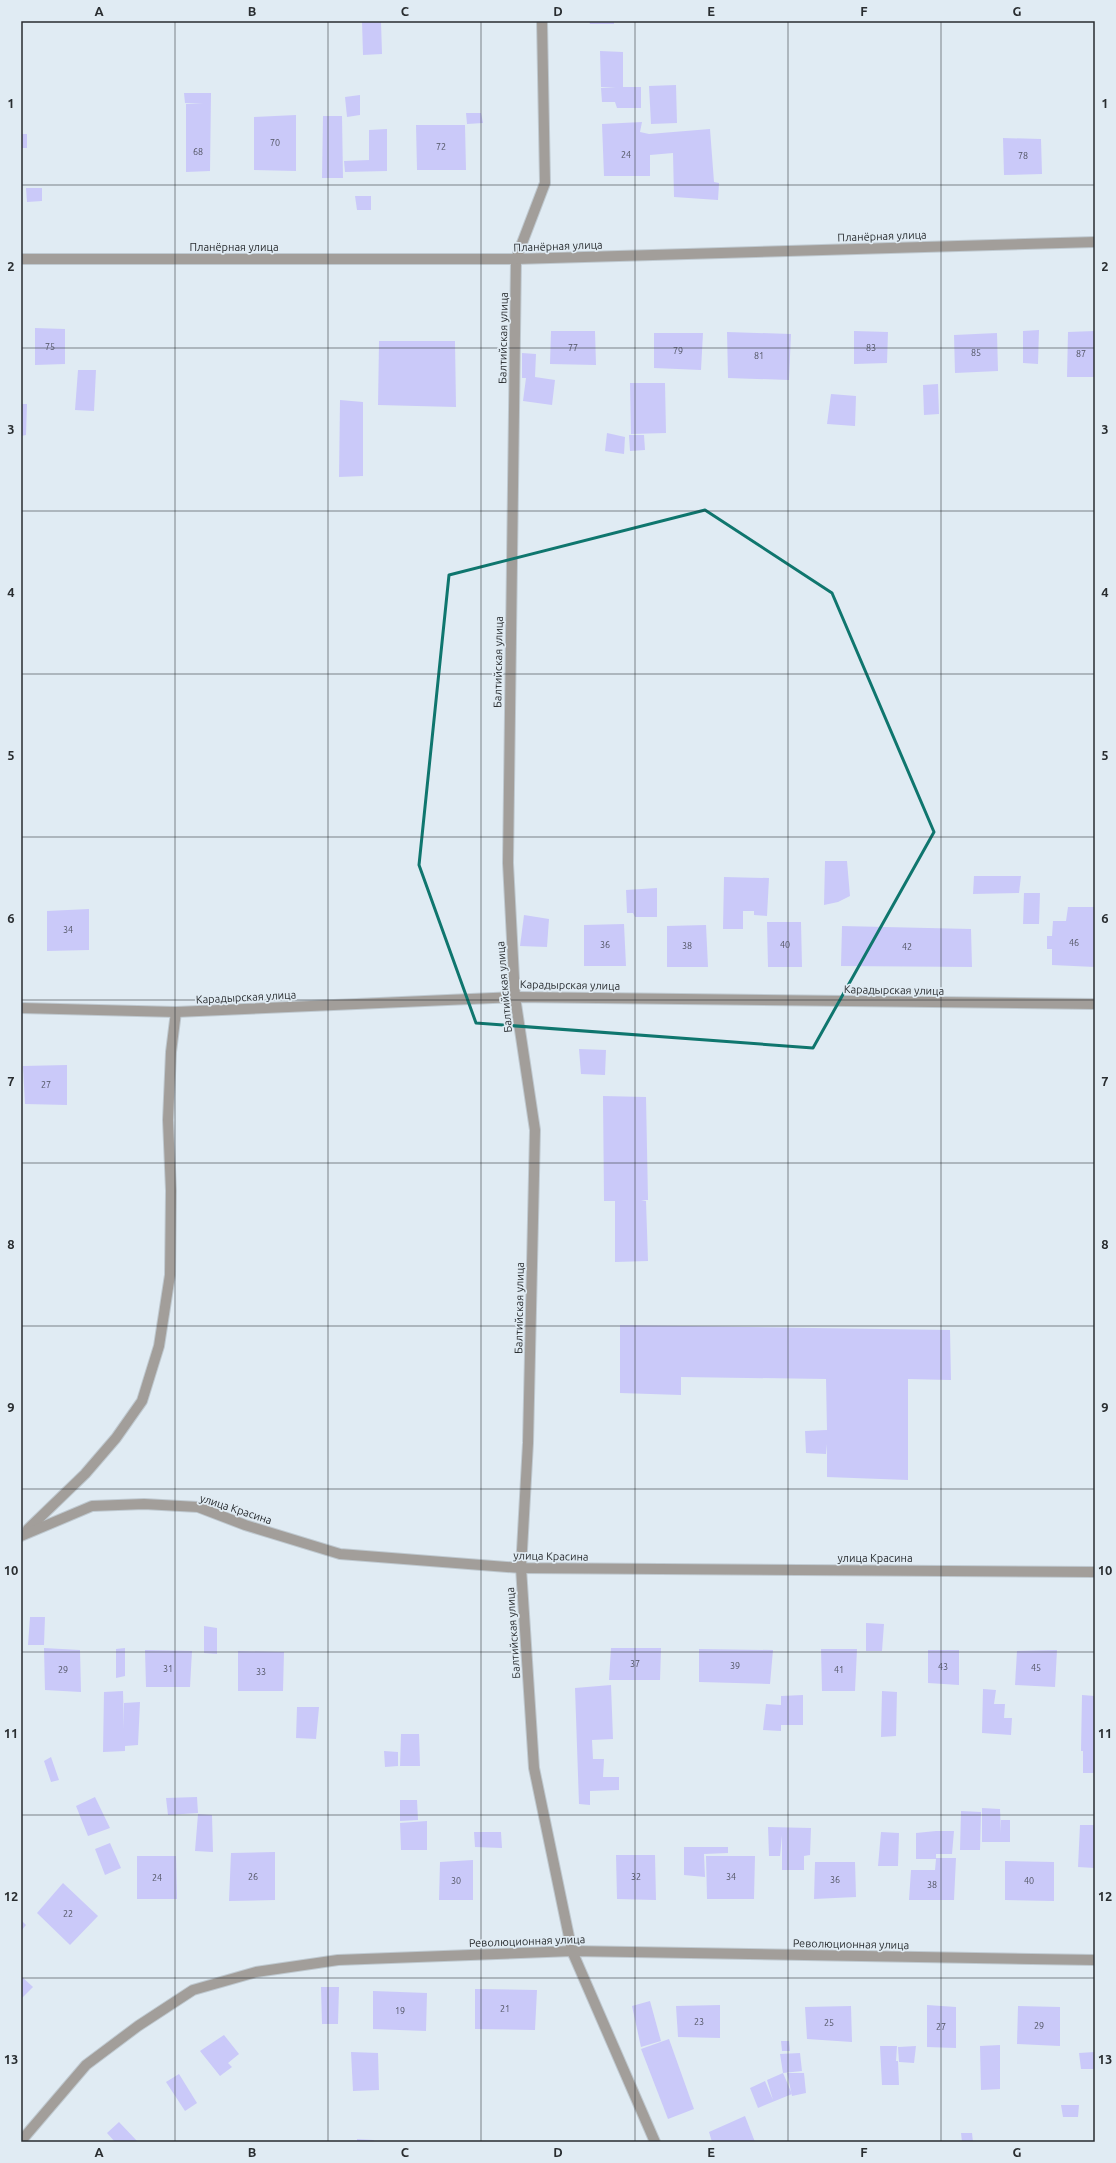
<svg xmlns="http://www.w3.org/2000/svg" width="1116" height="2163" font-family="Ubuntu,sans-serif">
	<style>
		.building { fill: #cac9f9 }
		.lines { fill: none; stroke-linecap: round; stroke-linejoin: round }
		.street-casing { stroke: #bfc9d0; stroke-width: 12 }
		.street { stroke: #a29e9a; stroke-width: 10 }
		.marked { fill: none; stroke: #0f766e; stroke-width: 3; stroke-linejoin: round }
		.grid { fill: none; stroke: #292d30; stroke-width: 1; stroke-opacity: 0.55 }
		.labels { text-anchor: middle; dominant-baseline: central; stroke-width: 3.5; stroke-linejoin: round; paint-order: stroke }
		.number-label { font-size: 9px; fill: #515462 }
		.street-label { font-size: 11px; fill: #292d30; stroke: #e0ebf3 }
		.neatline { fill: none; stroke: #292d30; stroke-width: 1.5 }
		.grid-label { font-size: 13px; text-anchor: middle; font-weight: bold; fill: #292d30 }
	</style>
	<rect width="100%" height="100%" fill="#e0ebf3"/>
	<g class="building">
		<path d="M362,21H381L382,54L363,55Z"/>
		<path d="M589,21H614V24H590Z"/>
		<path d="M600,51L623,52V87H641V108H617L615,102H602L601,88L616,87H601Z"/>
		<path d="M676,85L677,123L651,124L649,86Z"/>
		<path d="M184,93H211L210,171L186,172V104H203L185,103Z"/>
		<path d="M360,95V115L347,117L345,97Z"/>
		<path d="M466,113H481L483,123L467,124Z"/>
		<path d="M296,115V171L254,170V117Z"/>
		<path d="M323,116H342L343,178H322Z"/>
		<path d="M642,122L640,132L649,134L710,129L714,182L719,183L718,200L674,197L673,153L650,155V176H604L602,124Z"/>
		<path d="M416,125H465L466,170H417Z"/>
		<path d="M387,129V171L345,172L344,161L369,160V130Z"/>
		<rect x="21" y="134" width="6" height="14"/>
		<path d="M1003,138L1041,139L1042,174L1004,175Z"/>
		<path d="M26,188H42V201L27,202Z"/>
		<path d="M355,196H371V210H357Z"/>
		<path d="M35,328L65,329V364L35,365Z"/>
		<path d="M1039,330L1038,364L1023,363V331Z"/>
		<path d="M551,331H595L596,365L550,364Z"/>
		<path d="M854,331L888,332L887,363L854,364Z"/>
		<path d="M1095,331V377H1067L1068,332Z"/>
		<path d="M727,332L791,334L789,380L728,378Z"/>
		<path d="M654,333H703L701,370L654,368Z"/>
		<path d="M997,333L998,371L955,373L954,335Z"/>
		<path d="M379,341H455L456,407L378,405Z"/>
		<path d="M522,353L536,354L535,377L555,380L552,405L523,401L526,378H522Z"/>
		<path d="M78,370H96L94,411L75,410Z"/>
		<path d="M630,383H665L666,433L631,434Z"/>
		<path d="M938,384L939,414L924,415L923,385Z"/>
		<path d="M831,394L856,396L855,426L827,424Z"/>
		<path d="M340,400L363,402V476L339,477Z"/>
		<path d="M21,404H27L26,435L21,436Z"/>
		<path d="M607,433L625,437L624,454L605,451Z"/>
		<path d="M629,435H644L645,450L630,451Z"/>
		<path d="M825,861H847L850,896L838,902L824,905Z"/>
		<path d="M974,876H1021L1019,893L973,894Z"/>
		<path d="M724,877L769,878L767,916L754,915V911H743V929H723Z"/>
		<path d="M657,888V917H635L633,913H627L626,890Z"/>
		<path d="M1024,893H1040L1039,924H1023Z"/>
		<path d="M1068,907H1095V967L1052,965V949H1047V936H1052L1053,921H1066Z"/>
		<path d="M89,909V950L47,951V911Z"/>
		<path d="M524,915L549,919L547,947L520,946Z"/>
		<path d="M767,922H801L802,967H768Z"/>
		<path d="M624,924L626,966H584V925Z"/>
		<path d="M706,925L708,967H667V926Z"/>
		<path d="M842,926L971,929L972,967L841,966Z"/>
		<path d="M579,1049L606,1050L605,1075L581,1074Z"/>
		<path d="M67,1065V1105L25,1104L23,1066Z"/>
		<path d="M603,1096L646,1097L648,1200H641L646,1201L648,1261L615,1262V1201H604Z"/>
		<path d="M620,1325L950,1330L951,1380L908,1379V1480L827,1477V1444L826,1454L806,1453L805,1431L827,1430L826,1379L681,1377V1395L620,1393Z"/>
		<path d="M30,1617H45L44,1645H28Z"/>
		<path d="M866,1623L884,1624L882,1651H866Z"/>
		<path d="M204,1626L217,1628V1654L204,1653Z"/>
		<path d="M44,1648L80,1650L81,1692L45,1690Z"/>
		<path d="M125,1648V1676L116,1678V1649Z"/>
		<path d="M611,1648H661L660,1680H609Z"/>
		<path d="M699,1649L773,1650L770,1684L699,1682Z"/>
		<path d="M821,1649H857L855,1691H822Z"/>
		<path d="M145,1650L192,1651L190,1687H146Z"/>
		<path d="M928,1650H959V1685L928,1683Z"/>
		<path d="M1057,1650L1055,1687L1015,1685L1017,1651Z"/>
		<path d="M238,1651L284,1652L283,1691H238Z"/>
		<path d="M611,1685L613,1739L592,1740L593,1759H604L603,1777H619V1790L590,1791V1805L579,1804L575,1688Z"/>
		<path d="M983,1689L996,1690L994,1704H1005L1004,1718H1012L1011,1735L982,1733Z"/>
		<path d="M123,1691L124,1729V1703L140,1702L138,1745L125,1746V1751L103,1752L104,1692Z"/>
		<path d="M882,1691L897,1692L896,1736L881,1737Z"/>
		<path d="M803,1695V1725H781V1731L763,1730L766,1704L781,1705V1696Z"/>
		<path d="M1082,1695L1095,1696V1773H1083V1751H1081Z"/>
		<path d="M297,1707H319L316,1739L296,1738Z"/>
		<path d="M401,1734H419L420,1766H400Z"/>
		<path d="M384,1751L398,1752V1766L385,1767Z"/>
		<path d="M51,1757L59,1780L51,1782L44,1761Z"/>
		<path d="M95,1797L110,1828L88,1836L76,1806Z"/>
		<path d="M197,1797L198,1813L168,1815L166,1798Z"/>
		<path d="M400,1800H417L418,1820L400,1821Z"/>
		<path d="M982,1808L1000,1809L1001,1833V1820H1010V1842H982Z"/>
		<path d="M961,1811L981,1812L980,1850H960Z"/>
		<path d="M198,1814L212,1815L213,1852L195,1851Z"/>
		<path d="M427,1821V1850H401L400,1823Z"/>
		<path d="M1080,1825H1095V1868L1078,1867Z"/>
		<path d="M768,1827L811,1828L810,1855L804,1856V1870H782V1835L780,1856H769Z"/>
		<path d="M936,1831H954L952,1854H936V1858H956L954,1900H909L911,1870H935L936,1859H916V1833Z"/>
		<path d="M474,1832H501L502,1848L475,1847Z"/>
		<path d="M881,1832L899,1833L898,1866H878Z"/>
		<path d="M110,1843L121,1868L105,1875L95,1849Z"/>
		<path d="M684,1847H728V1853L704,1854L705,1877L684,1875Z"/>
		<path d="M275,1852V1900L229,1901L231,1853Z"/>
		<path d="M616,1855H655L656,1900L617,1899Z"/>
		<path d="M137,1856H176L177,1899H137Z"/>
		<path d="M706,1856H755L754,1899H707Z"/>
		<path d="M473,1860V1900H439L440,1862Z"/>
		<path d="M1005,1861L1054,1862V1901L1005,1900Z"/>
		<path d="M815,1862H855L856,1897L814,1899Z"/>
		<path d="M63,1883L98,1916L70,1945L37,1913Z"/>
		<path d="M21,1920L26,1925L21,1931Z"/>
		<path d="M21,1976L33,1987L21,1999Z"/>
		<path d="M321,1987H339L338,2024H322Z"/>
		<path d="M475,1989L537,1990L535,2030L475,2029Z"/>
		<path d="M373,1991L427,1993L426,2031L373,2029Z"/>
		<path d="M650,2001L661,2041L641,2047L632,2006Z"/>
		<path d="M720,2005V2038L678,2037L676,2006Z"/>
		<path d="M927,2005L956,2007V2048L927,2047Z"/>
		<path d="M851,2006L852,2042L807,2039L805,2007Z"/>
		<path d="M1018,2006L1060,2007V2046L1017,2044Z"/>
		<path d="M224,2035L239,2054L228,2063L232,2067L220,2076L200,2051Z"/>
		<path d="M669,2039L694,2109L668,2119L641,2049Z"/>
		<path d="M781,2041H789L790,2051H782Z"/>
		<path d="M1000,2045V2089L981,2090L980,2046Z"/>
		<path d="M880,2046H897L896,2061H898L899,2085H882Z"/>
		<path d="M916,2046L914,2063L899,2062L898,2047Z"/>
		<path d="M351,2052L378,2053L379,2090L353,2091Z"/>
		<path d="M1095,2052V2069H1081L1079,2053Z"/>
		<path d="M800,2053L802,2071L783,2073L780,2054Z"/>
		<path d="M783,2073L792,2094L758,2108L750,2088L765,2081L773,2100L767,2080Z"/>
		<path d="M787,2073H804L806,2093L792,2096Z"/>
		<path d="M179,2074L197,2103L185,2111L166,2082Z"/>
		<path d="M1061,2105H1079L1078,2117H1063Z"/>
		<path d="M745,2116L755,2142H712L709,2132Z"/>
		<path d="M119,2122L138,2142H115L107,2133Z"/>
		<path d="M961,2133H972L973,2142H962Z"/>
		<path d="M357,2139L374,2140L373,2142H357Z"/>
	</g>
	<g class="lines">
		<g class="street-casing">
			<g id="street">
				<path d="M542,21L545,183L516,259L508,863L515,997L535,1130L528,1443L521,1568L534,1768L572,1951L655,2142"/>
				<path d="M21,259H516L1095,242"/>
				<path d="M21,1008L176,1012L515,997L1095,1004"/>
				<path d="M28,1529L85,1474L116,1438L142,1401L159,1346L170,1275L171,1191L168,1120L171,1052L176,1012"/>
				<path d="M21,1536L92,1506L144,1504L198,1507L245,1525L340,1554L521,1568L1095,1572"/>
				<path d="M21,2141L86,2065L138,2026L193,1990L256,1972L338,1960L572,1951L1095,1960"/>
			</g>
		</g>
		<use href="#street" class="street"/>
	</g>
	<path class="marked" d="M705,510L832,593L934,832L813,1048L476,1023L419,865L449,575Z"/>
	<path class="grid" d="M175,21V2142M328,21V2142M481,21V2142M635,21V2142M788,21V2142M941,21V2142M21,185H1095M21,348H1095M21,511H1095M21,674H1095M21,837H1095M21,1000H1095M21,1163H1095M21,1326H1095M21,1489H1095M21,1652H1095M21,1815H1095M21,1978H1095"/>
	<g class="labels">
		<g class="number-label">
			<text x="275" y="143">70</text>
			<text x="441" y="147">72</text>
			<text x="198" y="152">68</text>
			<text x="626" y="155">24</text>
			<text x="1023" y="156">78</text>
			<text x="50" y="347">75</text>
			<text x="573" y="348">77</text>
			<text x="871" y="348">83</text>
			<text x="678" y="351">79</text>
			<text x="976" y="353">85</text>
			<text x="1081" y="354">87</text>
			<text x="759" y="356">81</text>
			<text x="68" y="930">34</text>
			<text x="1074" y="943">46</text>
			<text x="605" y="945">36</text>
			<text x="785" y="945">40</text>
			<text x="687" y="946">38</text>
			<text x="907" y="947">42</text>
			<text x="46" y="1085">27</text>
			<text x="635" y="1664">37</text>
			<text x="735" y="1666">39</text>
			<text x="943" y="1667">43</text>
			<text x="1036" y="1668">45</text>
			<text x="168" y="1669">31</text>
			<text x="63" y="1670">29</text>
			<text x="839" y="1670">41</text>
			<text x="261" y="1672">33</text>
			<text x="253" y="1877">26</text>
			<text x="636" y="1877">32</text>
			<text x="731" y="1877">34</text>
			<text x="157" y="1878">24</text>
			<text x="835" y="1880">36</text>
			<text x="456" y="1881">30</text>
			<text x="1029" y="1881">40</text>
			<text x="932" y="1885">38</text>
			<text x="68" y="1914">22</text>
			<text x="505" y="2009">21</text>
			<text x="400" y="2011">19</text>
			<text x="699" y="2022">23</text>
			<text x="829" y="2023">25</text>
			<text x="1039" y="2026">29</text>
			<text x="941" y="2027">27</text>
		</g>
		<g class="street-label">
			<text transform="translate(882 236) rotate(-2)">Планёрная улица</text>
			<text transform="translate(558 246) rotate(-2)">Планёрная улица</text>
			<text x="234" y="247">Планёрная улица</text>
			<text transform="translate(503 338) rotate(-89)">Балтийская улица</text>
			<text transform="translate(498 662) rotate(-89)">Балтийская улица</text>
			<text transform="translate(570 985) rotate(1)">Карадырская улица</text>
			<text transform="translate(504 987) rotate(-95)">Балтийская улица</text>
			<text transform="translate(894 990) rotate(1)">Карадырская улица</text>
			<text transform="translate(246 997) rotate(-3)">Карадырская улица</text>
			<text transform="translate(519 1308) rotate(-89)">Балтийская улица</text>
			<text transform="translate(236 1509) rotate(18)">улица Красина</text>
			<text transform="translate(551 1556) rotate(1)">улица Красина</text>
			<text x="875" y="1558">улица Красина</text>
			<text transform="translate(513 1633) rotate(-94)">Балтийская улица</text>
			<text transform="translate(527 1941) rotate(-2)">Революционная улица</text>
			<text transform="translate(851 1944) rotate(1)">Революционная улица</text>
		</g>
	</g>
	<rect width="1116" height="2163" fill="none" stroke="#e0ebf3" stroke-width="44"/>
	<rect x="22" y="22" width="1072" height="2119" class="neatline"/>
	<g class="grid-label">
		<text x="99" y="16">A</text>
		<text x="252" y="16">B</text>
		<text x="405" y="16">C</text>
		<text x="558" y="16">D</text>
		<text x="711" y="16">E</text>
		<text x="864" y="16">F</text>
		<text x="1017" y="16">G</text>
		<text x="11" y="108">1</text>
		<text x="1105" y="108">1</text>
		<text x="11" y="271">2</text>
		<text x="1105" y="271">2</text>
		<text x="11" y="434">3</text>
		<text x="1105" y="434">3</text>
		<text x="11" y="597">4</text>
		<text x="1105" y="597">4</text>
		<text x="11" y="760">5</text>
		<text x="1105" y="760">5</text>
		<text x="11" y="923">6</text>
		<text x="1105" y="923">6</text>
		<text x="11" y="1086">7</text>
		<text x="1105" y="1086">7</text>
		<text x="11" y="1249">8</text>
		<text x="1105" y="1249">8</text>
		<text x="11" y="1412">9</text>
		<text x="1105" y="1412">9</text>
		<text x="11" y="1575">10</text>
		<text x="1105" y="1575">10</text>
		<text x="11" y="1738">11</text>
		<text x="1105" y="1738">11</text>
		<text x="11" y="1901">12</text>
		<text x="1105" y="1901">12</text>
		<text x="11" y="2064">13</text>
		<text x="1105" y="2064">13</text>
		<text x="99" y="2157">A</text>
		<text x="252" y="2157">B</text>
		<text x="405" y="2157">C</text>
		<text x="558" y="2157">D</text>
		<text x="711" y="2157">E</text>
		<text x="864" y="2157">F</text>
		<text x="1017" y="2157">G</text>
	</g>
</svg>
